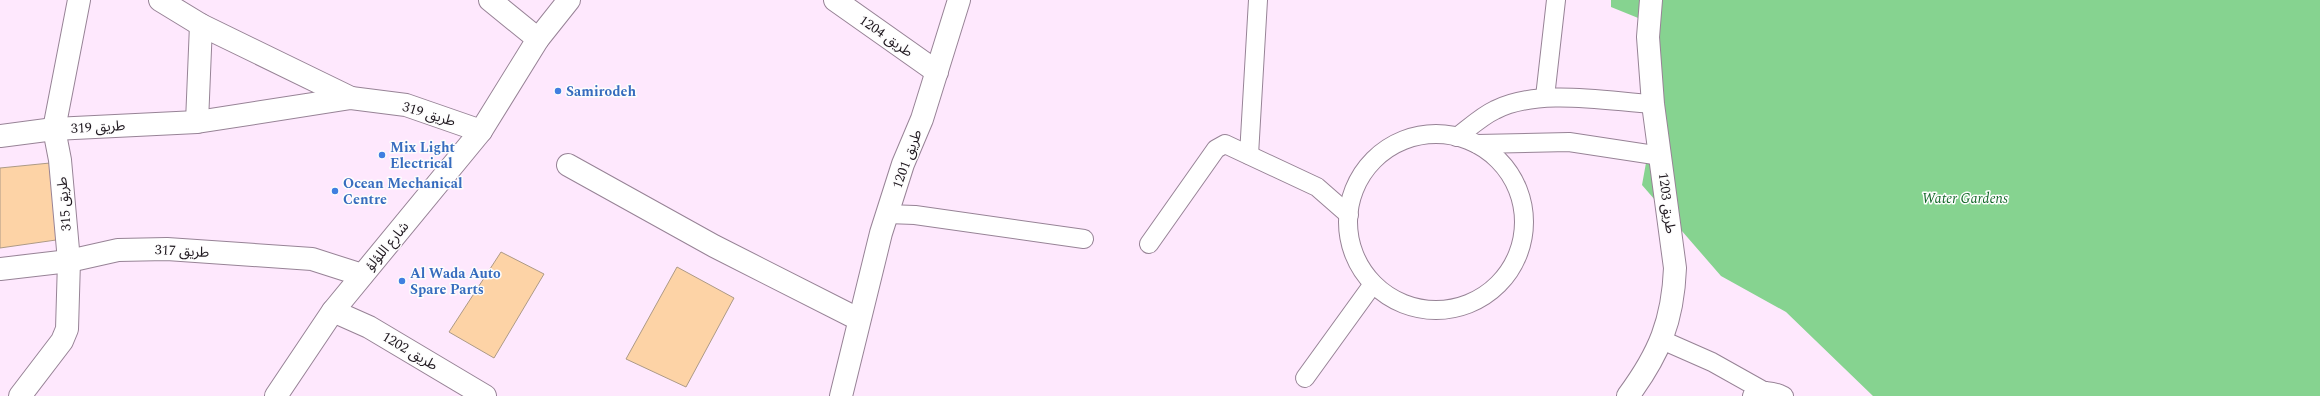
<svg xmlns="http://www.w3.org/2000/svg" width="2320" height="396" font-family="Spectral,'Noto Sans Arabic',serif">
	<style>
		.green { fill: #86d390 }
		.building { fill: #fdd3a6; stroke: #ad9a86 }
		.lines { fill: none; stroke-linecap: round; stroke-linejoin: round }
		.lane-casing { stroke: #978396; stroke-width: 20 }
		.street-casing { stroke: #978396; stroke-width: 24 }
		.secondary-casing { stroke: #978396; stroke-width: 24 }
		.lane { stroke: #fff; stroke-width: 18 }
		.street { stroke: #fff; stroke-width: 22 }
		.secondary { stroke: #fff; stroke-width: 22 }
		.shop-dot { fill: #3f7fe0; stroke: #fdfdfd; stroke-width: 1.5 }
		.labels { text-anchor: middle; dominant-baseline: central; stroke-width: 3; stroke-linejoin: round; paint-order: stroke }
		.street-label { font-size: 14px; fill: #201920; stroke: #fdfdfd }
		.shop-label { font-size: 14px; font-weight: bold; fill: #366cbe; stroke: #fdfdfd; text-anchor: start }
		.park-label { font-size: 14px; font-style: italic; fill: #126728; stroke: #fdfdfd }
	</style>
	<rect width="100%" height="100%" fill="#fee8fd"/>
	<path class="green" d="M1611,0H2320V396H1873L1786,312L1721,276L1642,185L1653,124V24L1611,7Z"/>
	<g class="building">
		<path d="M60,162L56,240L0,248V168Z"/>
		<path d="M501,252L544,274L494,358L449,332Z"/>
		<path d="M677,267L734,298L686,387L626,359Z"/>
	</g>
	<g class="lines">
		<g class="lane-casing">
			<g id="lane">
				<path d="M1545,97L1556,0"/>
				<circle cx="1436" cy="222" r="88"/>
				<path d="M1457,137C1469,128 1482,116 1495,110C1538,88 1605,101 1653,104"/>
				<path d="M1477,144L1569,142L1661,156"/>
				<path d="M1249,155L1258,0"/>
				<path d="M887,214L915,215L1084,239"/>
				<path d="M1149,244L1216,149L1225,144L1317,187L1349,215"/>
				<path d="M1662,340L1712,362L1762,390"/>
				<path d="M1305,378L1373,284"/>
				<path d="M1752,396C1764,389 1772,390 1784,396"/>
			</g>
		</g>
		<g class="street-casing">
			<g id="street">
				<path d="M160,0L201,25L351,98"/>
				<path d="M490,0L538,39"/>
				<path d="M835,0L937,72"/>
				<path d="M197,122L201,25"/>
				<path d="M0,136L54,129L197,122L351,98L406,105L481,131"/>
				<path d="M568,165L714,246L858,319"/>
				<path d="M0,269L69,261L118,250L167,249L312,259L362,275"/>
				<path d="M333,311L369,327L485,396"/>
				<path d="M20,396L62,341L67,329L69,261L60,160L54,129L79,0"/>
				<path d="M841,396L881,233L903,164L922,119L959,0"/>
			</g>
		</g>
		<g class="secondary-casing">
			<g id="secondary">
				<path d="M276,396L333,311L481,131L538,39L569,0"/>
				<path d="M1628,396C1659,354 1673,321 1675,268L1653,104L1648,37L1651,0"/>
			</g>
		</g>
		<use href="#lane" class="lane"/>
		<use href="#street" class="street"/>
		<use href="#secondary" class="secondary"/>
	</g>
	<g class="shop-dot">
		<circle cx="558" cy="91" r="4"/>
		<circle cx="382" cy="155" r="4"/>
		<circle cx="335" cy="191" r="4"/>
		<circle cx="402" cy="281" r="4"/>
	</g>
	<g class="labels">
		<g class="street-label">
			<text transform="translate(886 36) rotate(35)">طريق 1204</text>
			<text transform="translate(429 114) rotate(17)">طريق 319</text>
			<text transform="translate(98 127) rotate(-3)">طريق 319</text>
			<text transform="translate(907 159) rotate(-70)">طريق 1201</text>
			<text transform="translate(1667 203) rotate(83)">طريق 1203</text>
			<text transform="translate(64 204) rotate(-95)">طريق 315</text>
			<text transform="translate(387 246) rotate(-50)">شارع اللؤلؤ</text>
			<text transform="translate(182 251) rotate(3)">طريق 317</text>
			<text transform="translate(410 351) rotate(31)">طريق 1202</text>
		</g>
		<g class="shop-label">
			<text x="566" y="91">Samirodeh</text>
			<text x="390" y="147">Mix Light<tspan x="390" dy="16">Electrical</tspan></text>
			<text x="343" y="183">Ocean Mechanical<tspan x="343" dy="16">Centre</tspan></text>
			<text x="410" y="273">Al Wada Auto<tspan x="410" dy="16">Spare Parts</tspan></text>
		</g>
		<g class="park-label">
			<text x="1965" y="198">Water Gardens</text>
		</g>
	</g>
</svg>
